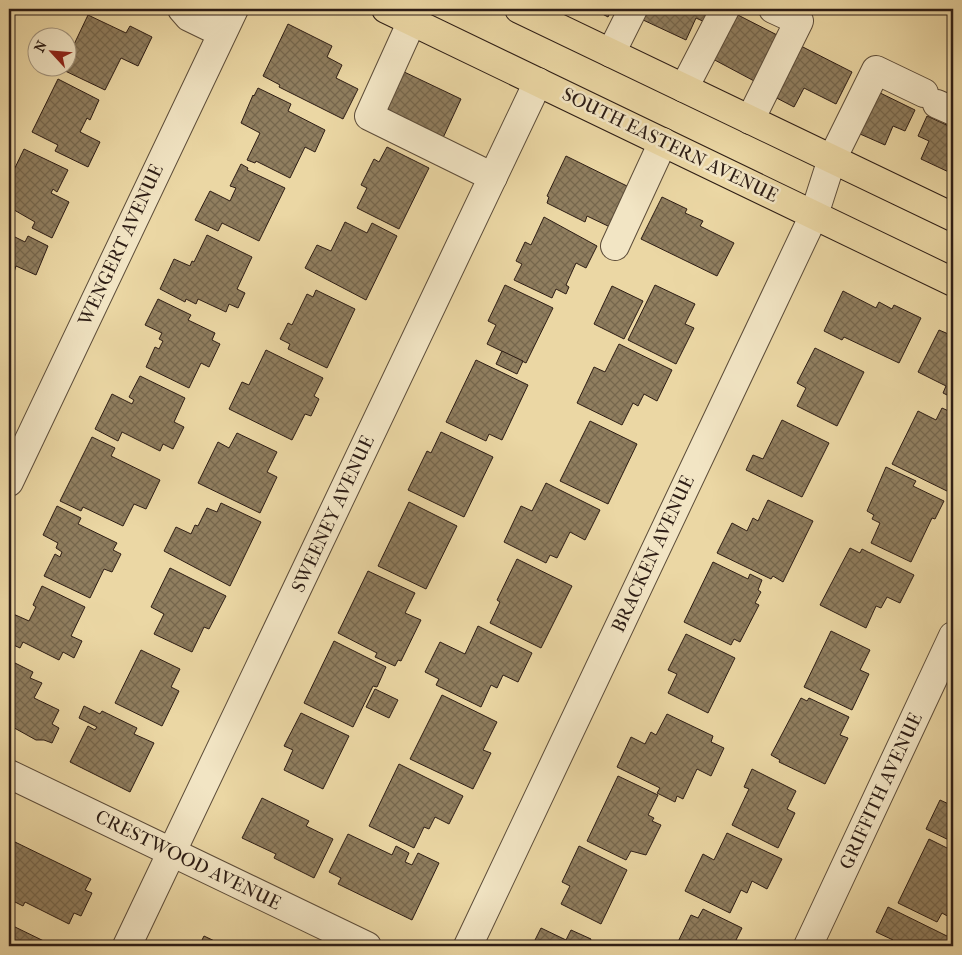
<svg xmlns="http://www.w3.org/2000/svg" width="962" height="955" font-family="'IM FELL French Canon',serif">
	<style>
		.building { fill: url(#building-cross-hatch); stroke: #2d1d15 }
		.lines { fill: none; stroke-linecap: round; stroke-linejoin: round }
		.minor-casing { stroke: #5c4c39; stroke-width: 30 }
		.major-casing { stroke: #2d1d15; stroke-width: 30 }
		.minor { stroke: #f2e5c4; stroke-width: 28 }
		.major { stroke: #ebd7a4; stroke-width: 28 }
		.labels { text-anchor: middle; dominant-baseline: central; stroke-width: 5; stroke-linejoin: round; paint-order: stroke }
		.street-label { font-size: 19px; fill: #2d1d15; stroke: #f2e5c4 }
	</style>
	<defs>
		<pattern id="building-cross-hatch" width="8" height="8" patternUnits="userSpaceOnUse" patternTransform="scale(1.25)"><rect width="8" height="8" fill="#907e5f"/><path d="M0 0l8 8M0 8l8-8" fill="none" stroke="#76674d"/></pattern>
	</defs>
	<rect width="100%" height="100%" fill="#ebd7a4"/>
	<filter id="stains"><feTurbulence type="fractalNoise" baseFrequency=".004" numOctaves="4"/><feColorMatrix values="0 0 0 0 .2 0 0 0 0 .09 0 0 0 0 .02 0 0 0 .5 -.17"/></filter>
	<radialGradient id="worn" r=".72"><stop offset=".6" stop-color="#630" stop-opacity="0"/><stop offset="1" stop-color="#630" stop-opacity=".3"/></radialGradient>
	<g class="building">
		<path d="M593,9H612L608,17Z"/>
		<path d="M645,9H716L709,24L696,18L686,40L641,19Z"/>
		<path d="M734,13L779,36L756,82L711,58Z"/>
		<path d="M88,15L126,33L130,26L152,37L138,66L121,58L105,90L61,69L68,68V57Z"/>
		<path d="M288,24L332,46L327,57L342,65L336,78L358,89L343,119L279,87L280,85L263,76Z"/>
		<path d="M793,42L852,72L836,104L804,88L794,107L767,93Z"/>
		<path d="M400,70L461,99L442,140L381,110Z"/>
		<path d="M58,79L99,100L90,120L87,118L80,132L100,142L88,167L55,151L58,145L32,132Z"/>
		<path d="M258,88L291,104L288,111L325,130L315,152L305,147L290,178L256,161L255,163L247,160L260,133L241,123L253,95L254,96Z"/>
		<path d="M870,88L915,110L905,131L893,126L885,145L851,130Z"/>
		<path d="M927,116L953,128V174L921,159L929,141L918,136Z"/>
		<path d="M387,147L429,168L399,229L357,208L367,188L361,185L374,159L379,162Z"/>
		<path d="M24,149L68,170L57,192L53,189L51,193L69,202L52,238L32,228L35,222L9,207V175L11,176Z"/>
		<path d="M566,156L629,187L610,227L587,216L585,222L547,203L549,197L547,196Z"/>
		<path d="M241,164L248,168L247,170L285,188L259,241L222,223L218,231L195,220L210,191L230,201L236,188L230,186Z"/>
		<path d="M662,197L687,209L685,213L703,221L700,226L734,243L717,276L641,239Z"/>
		<path d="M544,217L597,246L586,268L576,263L566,285L569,287L566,294L556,289L552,298L514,280L522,264L516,261L525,242L531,245Z"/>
		<path d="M345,222L367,233L372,223L397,236L366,300L305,268L317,245L331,251Z"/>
		<path d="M9,234L25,242L28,236L48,246L36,275L16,266L9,288Z"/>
		<path d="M207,235L252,257L237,289L245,293L238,308L229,304L226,312L198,299L196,304L186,299L185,302L160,289L174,259L190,266L192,261L194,262Z"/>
		<path d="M505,285L553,308L526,363L487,344L496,325L488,321Z"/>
		<path d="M655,285L695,304L685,324L694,328L676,364L628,340Z"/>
		<path d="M612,286L643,301L624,339L594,324Z"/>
		<path d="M316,290L355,309L327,368L288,349L290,344L280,339L288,323L292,325L307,294L313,297Z"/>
		<path d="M843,291L876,308L879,302L892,309L894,305L921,318L899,363L844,337L842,340L824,331Z"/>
		<path d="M158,299L191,315L188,320L215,333L212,340L220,344L209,367L201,363L189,388L146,367L155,347L159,349L163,341L159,339L162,333L145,325Z"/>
		<path d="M939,330L953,336V398L943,393L946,386L918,372Z"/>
		<path d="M619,344L672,370L657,401L644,394L638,406L633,403L622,425L577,403L594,367L605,372Z"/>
		<path d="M815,348L864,372L837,426L797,406L806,388L797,383Z"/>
		<path d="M266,350L323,378L314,396L319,399L311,416L305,414L292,440L229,409L242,382L249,385Z"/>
		<path d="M502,351L523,361L517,374L496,364Z"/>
		<path d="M476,360L528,385L502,440L489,434L486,441L446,422Z"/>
		<path d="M140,376L185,398L174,422L184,427L173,449L163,444L160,451L122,432L118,441L95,429L112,394L132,404L134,400L129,397Z"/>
		<path d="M942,408L953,413V494L892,464L918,411L936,420Z"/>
		<path d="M782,420L829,443L802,497L746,470L753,455L763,459Z"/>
		<path d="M590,421L637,444L608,504L560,481Z"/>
		<path d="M441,432L493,457L464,517L408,490L427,451L431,453Z"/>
		<path d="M237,433L277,452L267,472L277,477L260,513L198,483L218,442L229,448Z"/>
		<path d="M92,437L115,448L111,456L160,480L146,509L134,504L123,526L83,507L81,511L60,501Z"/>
		<path d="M886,467L916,481L913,486L944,501L935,519L932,518L911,562L871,543L880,523L872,519L874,515L867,511Z"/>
		<path d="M546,483L600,510L585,540L570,532L557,558L550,555L546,563L504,542L521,506L532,511Z"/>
		<path d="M768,500L813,521L783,582L773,576L771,579L717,553L732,523L747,531L753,518L758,521Z"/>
		<path d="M409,502L457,526L426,589L378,566Z"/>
		<path d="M221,503L261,522L230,586L164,551L176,527L191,534L195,525L198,526L207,508L217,512Z"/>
		<path d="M57,506L81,518L78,524L117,543L113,550L121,554L112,572L104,569L90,598L44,576L55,554L60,557L62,552L56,548L58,543L43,535Z"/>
		<path d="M850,548L860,553L862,549L914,575L900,603L887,597L881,608L876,606L866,628L820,605Z"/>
		<path d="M517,559L572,586L541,648L490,623L500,602L497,600Z"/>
		<path d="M713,562L748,579L750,574L762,580L758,590L761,592L755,603L759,605L740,642L734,639L731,645L684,622Z"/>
		<path d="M170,568L226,596L209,629L204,627L192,652L154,634L164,614L151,607Z"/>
		<path d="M368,571L415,593L405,613L421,620L401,661L398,660L395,666L375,657L377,653L338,633Z"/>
		<path d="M42,586L85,607L71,636L82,641L74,658L63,652L59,660L23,642L20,648L9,643V617L11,613L29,621L36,607L33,605Z"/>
		<path d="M478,626L532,653L518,682L503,675L497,688L491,685L481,707L436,685L439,679L425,672L440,642L465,654Z"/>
		<path d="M831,631L870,650L860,670L869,674L852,710L804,687Z"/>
		<path d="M686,634L735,658L708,713L668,693L677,674L668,670Z"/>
		<path d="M334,641L386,667L377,687L373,686L353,727L304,703Z"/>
		<path d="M141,650L180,669L171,687L179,691L162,726L115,703Z"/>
		<path d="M9,660L33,672L30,678L42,683L34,698L59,710L52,724L59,728L52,743L44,740H36L9,725Z"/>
		<path d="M375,689L398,700L389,718L366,707Z"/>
		<path d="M442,695L497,722L483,750L491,753L473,789L410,759Z"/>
		<path d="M801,698L807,701L809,698L849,717L840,735L848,738L825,784L779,762L780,760L771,755Z"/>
		<path d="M84,706L100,714L102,711L137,728L134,734L154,743L130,792L70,762L88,726L95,730L97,727L79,718Z"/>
		<path d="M301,713L349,736L323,789L284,770L293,750L284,746Z"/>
		<path d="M667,714L713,736L711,742L724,748L711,776L697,769L683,799L677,796L675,802L657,793L660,788L617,767L631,737L645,744L651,732L656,735Z"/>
		<path d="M399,764L463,796L449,824L435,817L429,829L424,827L414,848L369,826Z"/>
		<path d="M752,769L796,791L787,809L795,813L778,848L732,825L749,789L744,787Z"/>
		<path d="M618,776L658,795L648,815L654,818L652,821L661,825L646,855L631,851L626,860L587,841Z"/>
		<path d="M262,798L309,821L306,826L333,839L314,878L274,858L276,854L242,838Z"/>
		<path d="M940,800L953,806V842L926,829Z"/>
		<path d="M727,833L782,859L767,889L752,881L747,893L741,890L730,913L685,891L703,854L714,860Z"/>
		<path d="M348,834L392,855L396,846L409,853L405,862L412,865L418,853L439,863L412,920L338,884L341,878L329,872Z"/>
		<path d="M929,839L953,851V908L949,917L942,913L937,922L898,903Z"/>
		<path d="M15,842L91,879L85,890L92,893L81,916L74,913L69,924L25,902L23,906L9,899V854Z"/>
		<path d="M579,846L627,870L601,924L561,904L570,886L562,882Z"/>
		<path d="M888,907L953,939L951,946H890L893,940L876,932Z"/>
		<path d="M703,909L742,928L733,946H676L691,915L698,918Z"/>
		<path d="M13,926L52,945V946H9V934Z"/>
		<path d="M541,928L566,940L571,930L591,939L588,946H532Z"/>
		<path d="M204,936L225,946H199Z"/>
	</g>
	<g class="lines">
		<g class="minor-casing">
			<g id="minor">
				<path d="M182,9L189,17L222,33"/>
				<path d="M412,21L369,116L493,177"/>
				<path d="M611,53L633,9"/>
				<path d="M684,88L725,9"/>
				<path d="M937,104L953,111"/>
				<path d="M750,120L799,21L773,9"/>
				<path d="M615,246L663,142"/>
				<path d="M9,482L234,9"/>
				<path d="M9,774L367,946"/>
				<path d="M127,946L538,82"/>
				<path d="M468,946L814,215L832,159L876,70L924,93"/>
				<path d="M808,946L953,636"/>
			</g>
		</g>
		<g class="major-casing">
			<g id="major">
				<path d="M386,9L953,282"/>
				<path d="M519,9L953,217"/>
			</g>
		</g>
		<use href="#minor" class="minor"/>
		<use href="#major" class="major"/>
	</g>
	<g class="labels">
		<g class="street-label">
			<text transform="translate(670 145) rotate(26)">SOUTH EASTERN AVENUE</text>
			<text transform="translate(121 245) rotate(-65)">WENGERT AVENUE</text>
			<text transform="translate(333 514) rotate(-65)">SWEENEY AVENUE</text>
			<text transform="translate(653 554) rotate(-65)">BRACKEN AVENUE</text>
			<text transform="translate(881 791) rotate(-65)">GRIFFITH AVENUE</text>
			<text transform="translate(188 860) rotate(26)">CRESTWOOD AVENUE</text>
		</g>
	</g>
	<rect width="962" height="955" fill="none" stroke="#ebd7a4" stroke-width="30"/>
	<rect x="10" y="10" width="942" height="935" fill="none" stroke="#2d1d15" stroke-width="2.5"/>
	<rect x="15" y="15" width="932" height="925" fill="none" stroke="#2d1d15"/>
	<g transform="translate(52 52) rotate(296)"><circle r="24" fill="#f2e5c4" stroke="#a3957e"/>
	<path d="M0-4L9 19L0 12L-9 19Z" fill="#8f2418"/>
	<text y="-8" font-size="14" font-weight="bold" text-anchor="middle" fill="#2d1d15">N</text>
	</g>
	<rect width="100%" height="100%" filter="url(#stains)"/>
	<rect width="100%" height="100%" fill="url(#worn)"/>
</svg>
